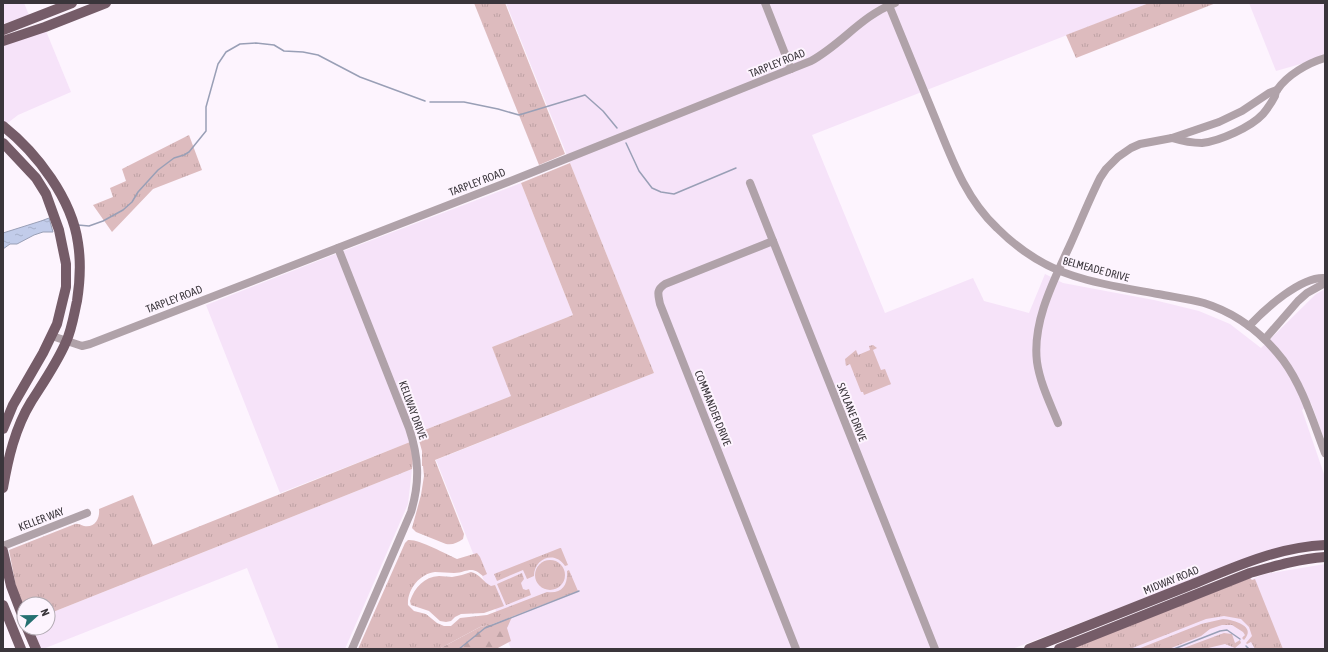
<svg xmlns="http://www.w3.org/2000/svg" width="1328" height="652" font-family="'Asap Condensed',sans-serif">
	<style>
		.built { fill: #f6e3f9 }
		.grass { fill: url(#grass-tufts) }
		.forest { fill: url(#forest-firs) }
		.water { fill: url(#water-ripples); stroke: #999fb6 }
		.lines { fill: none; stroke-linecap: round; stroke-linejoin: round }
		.stream { stroke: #999fb6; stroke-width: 1.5 }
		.minor { stroke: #b0a2a9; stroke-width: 8 }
		.major { stroke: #755c68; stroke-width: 10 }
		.labels { text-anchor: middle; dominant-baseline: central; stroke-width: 4; stroke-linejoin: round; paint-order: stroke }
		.street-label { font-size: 11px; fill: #3a353b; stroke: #fdf4fe }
	</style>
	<defs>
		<pattern id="grass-tufts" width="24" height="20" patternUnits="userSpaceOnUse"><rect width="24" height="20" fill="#ddbbbe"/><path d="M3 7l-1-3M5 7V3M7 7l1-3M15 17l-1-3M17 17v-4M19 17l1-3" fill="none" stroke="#bea1a4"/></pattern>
		<pattern id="forest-firs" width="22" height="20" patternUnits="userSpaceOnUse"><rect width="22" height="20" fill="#ddbbbe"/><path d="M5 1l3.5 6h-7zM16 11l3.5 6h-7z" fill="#bea1a4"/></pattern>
		<pattern id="water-ripples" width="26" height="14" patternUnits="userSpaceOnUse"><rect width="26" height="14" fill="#c2ccea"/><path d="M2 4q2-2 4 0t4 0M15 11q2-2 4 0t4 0" fill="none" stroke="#a7b0ca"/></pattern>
	</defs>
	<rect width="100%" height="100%" fill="#fdf4fe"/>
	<g class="built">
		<path d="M3,3H24L29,15L3,24Z"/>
		<path d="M506,3H1149L812,135L885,313L973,278L984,301L1029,313L1045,274L1063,283L1154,300L1199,311L1230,324L1261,348L1316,294L1325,289V441L1311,403L1302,410L1325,477V541L1132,603L1012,649H511L436,460L654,373Z"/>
		<path d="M1249,3H1325V57L1276,71Z"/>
		<path d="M46,31L71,92L18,115L5,125L3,123V46Z"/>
		<path d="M521,183L573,315L492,347L512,396L417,433L408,443L280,493L206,305L333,255Z"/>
		<path d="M412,469L408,504L345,649H279L247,568L43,649H39L31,628H48V614Z"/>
		<path d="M1325,564V649H1077L1265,574Z"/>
	</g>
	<g class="grass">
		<path d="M474,3H505L565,154L539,165Z"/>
		<path d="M1149,3H1216L1076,58L1066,35Z"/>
		<path d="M189,135L202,170L153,189L112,232L93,205L113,197L110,188L126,181L122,169Z"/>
		<path d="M570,163L654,373L435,460L464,534L463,539C457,543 453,545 446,544L416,532L412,528L421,495L424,476L423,466H422V451L417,433L511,396L492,347L573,315L521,183Z"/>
		<path d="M873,345L877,348L873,350L881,370L885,369L891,384L864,395L863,392H861L850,364L846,366L845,359L856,350L858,355L870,350L869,346Z"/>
		<path d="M410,442L413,459L412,469L48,614V604H24V607L16,587L9,550L75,524C79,523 80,525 84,526C96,528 100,517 99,509L133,495L153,545Z"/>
		<path d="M408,540C419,539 446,554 457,559L477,553L480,557L487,574L483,576C471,565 468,572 454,573C448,573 442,572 435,572C419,574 407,590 408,605L414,611L426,614L437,623L444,626H451L460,618L487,615L547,592C562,594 568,585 567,571L569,570L578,591L493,624L480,627L439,649H358L405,543Z"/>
		<path d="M560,548H561L568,565L565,566C555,550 534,558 534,576L527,579L523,570L497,581L494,574Z"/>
		<circle cx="550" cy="575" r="15"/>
		<path d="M471,572C480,574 483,582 491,586L495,585L504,606L484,613L461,614L455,617L451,621L446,622L440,621L429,611L411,605L410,601C415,587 424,577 439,576C444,576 448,577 452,577C459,576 465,574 471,572Z"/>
		<path d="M522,573L524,579L521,583L523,589L526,590L529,589L531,595L506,605L497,584Z"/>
		<path d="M1250,578L1252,580L1255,579L1283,649H1255L1251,642L1247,644L1246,643L1252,636L1249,627L1241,619L1224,616L1206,619L1130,649H1070Z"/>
		<path d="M1223,619C1234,620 1257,626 1244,640L1242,638L1245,635L1243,632L1232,625H1222L1210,629L1201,636L1169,649H1138L1201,624Z"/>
		<path d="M1224,633L1232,634L1235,643L1240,640L1241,643L1235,648L1225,644L1204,649H1181Z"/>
	</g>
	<path class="forest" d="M512,617L507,628L511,641L496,649H439L480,627L493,624Z"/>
	<path class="water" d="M49,218L53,232H43L34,235L17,244H10L3,249V233L41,221Z"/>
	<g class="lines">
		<g class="stream">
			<path d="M430,102H464L498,109L519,115L585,95L603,111L617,128"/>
			<path d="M626,143L639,171L652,188L661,192L674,194L736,168"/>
			<path d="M78,225L89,226L103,221L123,210L132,202L138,192L158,170L174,158L184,155L189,152L206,131V107L218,64L226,52L240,44L256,43L274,45L284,51L303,52L318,55L360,77L425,101"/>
			<path d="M1246,646L1249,649"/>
			<path d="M459,649L485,628L579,591"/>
			<path d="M1174,649L1220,631L1227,630L1240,639"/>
		</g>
		<g class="minor">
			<path d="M765,3L791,69"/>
			<path d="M888,3C903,40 918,77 933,113C950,154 964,197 997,228C1019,250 1045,267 1074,276C1101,285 1130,289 1158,294C1173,297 1189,299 1204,303C1236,313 1263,334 1283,360C1303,387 1313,422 1325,453"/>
			<path d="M1172,138C1182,141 1191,143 1202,143C1220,141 1251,127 1263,114C1267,109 1272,102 1275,96C1275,95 1276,91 1277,90C1287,75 1308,63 1325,58"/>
			<path d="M750,183L935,649"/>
			<path d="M773,241L665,284C656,290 658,294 660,304L796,649"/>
			<path d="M338,248L409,428C419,458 420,482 411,512L352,649"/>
			<path d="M1249,326C1265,309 1301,276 1325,278"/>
			<path d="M52,336L82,346L90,344L508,182L811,61C842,44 861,16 895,3"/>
			<path d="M1265,339L1298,301L1307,293L1325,283"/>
			<path d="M1058,423C1050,403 1040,383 1037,362C1032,322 1054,280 1070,245C1080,223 1089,200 1100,178L1106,169L1118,157L1131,148L1140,144L1172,138L1219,122L1242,111L1269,93L1277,90"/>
			<path d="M3,546L87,513"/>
		</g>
		<g class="major">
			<path d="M3,30L72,3"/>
			<path d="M3,41L45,27L106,3"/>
			<path d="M3,126C37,153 72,199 78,243C81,262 80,282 77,301C74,314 72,329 66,342C57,363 43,383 31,402C15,428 8,459 3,488"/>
			<path d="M3,143L36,178L46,194L59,230L66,264V287L57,324L43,353L13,405L3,429"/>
			<path d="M3,551L11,586L24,620"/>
			<path d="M3,605L21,649"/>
			<path d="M27,628L36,649"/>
			<path d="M1029,649C1082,628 1135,607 1188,586C1232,568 1277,547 1325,545"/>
			<path d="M1059,649L1250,573C1275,566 1299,559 1325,557"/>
		</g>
	</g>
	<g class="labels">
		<g class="street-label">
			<text transform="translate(777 63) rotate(-22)">TARPLEY ROAD</text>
			<text transform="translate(477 182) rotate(-21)">TARPLEY ROAD</text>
			<text transform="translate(1096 269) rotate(15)">BELMEADE DRIVE</text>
			<text transform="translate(174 299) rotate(-21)">TARPLEY ROAD</text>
			<text transform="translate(713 408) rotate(68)">COMMANDER DRIVE</text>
			<text transform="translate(413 410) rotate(70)">KELLWAY DRIVE</text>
			<text transform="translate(852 412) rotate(68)">SKYLANE DRIVE</text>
			<text transform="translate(41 519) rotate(-21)">KELLER WAY</text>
			<text transform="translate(1171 580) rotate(-22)">MIDWAY ROAD</text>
		</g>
	</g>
	<rect width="1328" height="652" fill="none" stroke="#3a353b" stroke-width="8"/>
	<g transform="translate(36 616) rotate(68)"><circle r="19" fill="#fdf4fe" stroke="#afa8b0"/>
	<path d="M0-3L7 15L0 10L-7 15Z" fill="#257071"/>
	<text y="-6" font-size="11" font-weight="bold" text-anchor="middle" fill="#3a353b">N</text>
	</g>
</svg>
